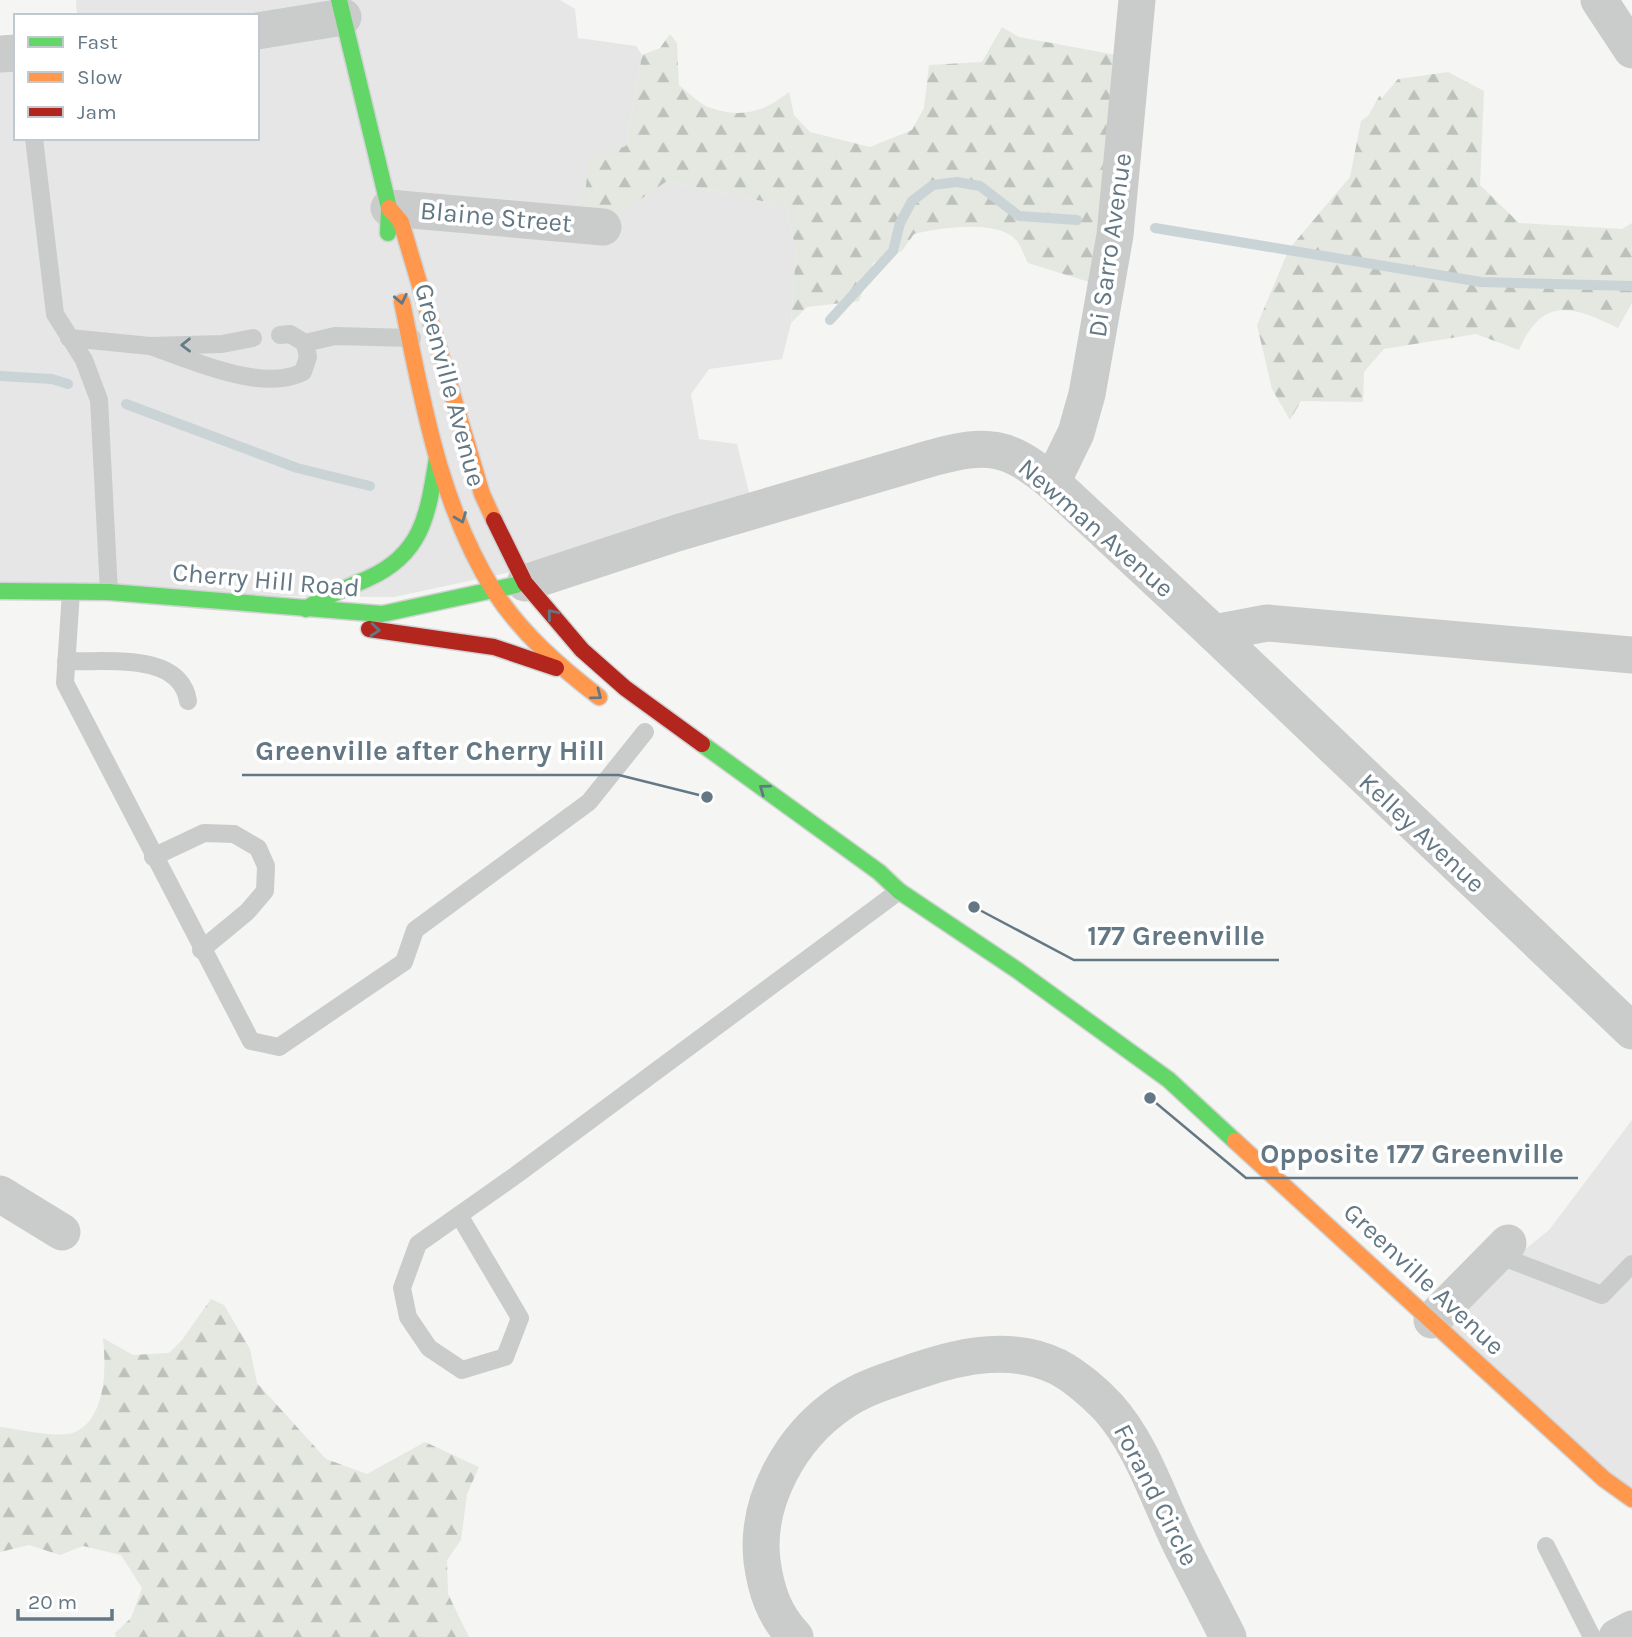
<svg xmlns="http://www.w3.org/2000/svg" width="1632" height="1637" font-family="Karla,sans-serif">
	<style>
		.built { fill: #e5e6e5 }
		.forest { fill: url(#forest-firs) }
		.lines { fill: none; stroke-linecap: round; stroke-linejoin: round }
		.stream { stroke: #cad4d6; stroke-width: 10 }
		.fast-casing { stroke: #d2d3d4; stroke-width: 19 }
		.slow-casing { stroke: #d2d3d4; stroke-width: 19 }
		.jam-casing { stroke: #d2d3d4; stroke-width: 19 }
		.lane { stroke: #cacccc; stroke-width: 18 }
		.street { stroke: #cacccc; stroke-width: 37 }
		.fast { stroke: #63d668; stroke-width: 16 }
		.slow { stroke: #ff974d; stroke-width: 16 }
		.jam { stroke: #b3261e; stroke-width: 16 }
		.oneway { stroke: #637884 }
		.oneway2 { stroke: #687c88 }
		.labels { text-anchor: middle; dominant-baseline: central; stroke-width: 7; stroke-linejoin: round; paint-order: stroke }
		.street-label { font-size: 26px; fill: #637884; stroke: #fff }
		.leader { fill: none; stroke: #637884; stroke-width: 2.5 }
		.callout-dot { fill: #637884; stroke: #fff; stroke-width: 2.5 }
		.callout-label { font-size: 28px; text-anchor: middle; font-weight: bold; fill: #637884; stroke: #fff; stroke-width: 7; stroke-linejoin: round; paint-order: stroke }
	</style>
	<defs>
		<pattern id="forest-firs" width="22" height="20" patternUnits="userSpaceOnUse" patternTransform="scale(1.75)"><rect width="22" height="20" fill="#e4e8e1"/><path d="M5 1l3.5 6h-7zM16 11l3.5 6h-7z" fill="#bcc1bc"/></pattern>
	</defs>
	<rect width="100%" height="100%" fill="#f5f5f3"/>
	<g class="built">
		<path d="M76,0H560L575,9L578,38L636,46L642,55L626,146L608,221L667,181L786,206L796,251L791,323L782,359L709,369L691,394L699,439L737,444L756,520L394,597L0,594V50H16V138H257V16H77Z"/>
		<path d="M1632,1120V1510L1435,1322L1549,1230Z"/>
	</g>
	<g class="forest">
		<path d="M1002,27L1019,37L1133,58L1105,287L1028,263C1024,256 1021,244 1015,239C996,219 938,228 914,234L902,251L873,263L859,301L807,307L791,323L796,251L786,206L667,181L608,222L582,220L589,160L626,146L642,55L660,48L670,34L677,43L679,85C688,92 700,105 711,108C743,119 765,111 789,92L794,115L810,132L870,147L912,130L924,108L929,65L982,62Z"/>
		<path d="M1448,72L1484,91L1480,185L1519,223L1622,229L1632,223V303L1618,328C1573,306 1543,295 1519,350L1476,334L1384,349L1364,372L1363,402L1301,401L1290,420L1272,389L1257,325L1289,249L1350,177L1361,121L1368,116L1380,95L1382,98L1398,79Z"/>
		<path d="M211,1299L224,1305L250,1349L257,1383L326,1459L367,1474L425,1442L479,1467L467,1494L461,1540L447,1560L448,1594L469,1637H116L115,1633L131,1618L142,1588L121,1555L83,1546L60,1555L29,1545L0,1552V1427C18,1429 60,1439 75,1432C107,1417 106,1367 103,1338L133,1355L169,1353L182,1340Z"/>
	</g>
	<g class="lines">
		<g class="stream">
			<path d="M1155,228L1481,282L1632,286"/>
			<path d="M830,320L893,251L900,223L912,201L933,185L957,182L980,186L1019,216L1077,220"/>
			<path d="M0,376L52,379L68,384"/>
			<path d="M126,404L297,468L370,486"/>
		</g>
		<g class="fast-casing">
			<g id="fast">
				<path d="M339,0L389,208L388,233"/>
				<path d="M0,591L109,592L382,614L516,585"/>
				<path d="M306,609C326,595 347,588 369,578C424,553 428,512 437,458"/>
				<path d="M702,744L879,872L899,891L1017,970L1169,1080L1235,1141"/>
			</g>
		</g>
		<g class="slow-casing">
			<g id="slow">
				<path d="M389,208L401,222L482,494L494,520"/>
				<path d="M402,302C422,399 440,506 494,591C521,633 560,667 599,697"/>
				<path d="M1235,1141L1604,1479L1632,1499"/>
			</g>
		</g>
		<g class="jam-casing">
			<g id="jam">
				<path d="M494,520L525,583L582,650L625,688L702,744"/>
				<path d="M369,629L494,647L556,668"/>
			</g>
		</g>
		<g class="lane">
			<path d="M34,138L55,314L84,360L99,400L109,592"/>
			<path d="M69,338L150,346"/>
			<path d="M253,338L222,344L150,346C192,360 262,393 303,372L308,357L305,343L290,334L280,335"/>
			<path d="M305,343L335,336L412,338"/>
			<path d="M71,592L65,683L251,1041L279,1047L404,962L415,930L589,802L645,732"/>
			<path d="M66,661C105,663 180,651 188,701"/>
			<path d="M153,857L204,833L234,834L258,848L266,866L265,891L247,912L201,950"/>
			<path d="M459,1215L520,1318L505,1357L462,1370L429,1348L408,1317L402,1288L418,1244L516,1175L899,891"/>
			<path d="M1495,1254L1602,1295L1632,1264"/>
			<path d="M1546,1546L1592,1637"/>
		</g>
		<g class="street">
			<path d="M1599,0L1632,50"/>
			<path d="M257,31L343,17"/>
			<path d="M0,54L16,53"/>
			<path d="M389,208L603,227"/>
			<path d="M1052,482L1076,433L1087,394L1115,235L1137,0"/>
			<path d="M525,583L677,533L932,458C988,443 1007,445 1052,482L1214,633L1267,623L1632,655"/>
			<path d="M1214,633L1632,1031"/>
			<path d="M0,1194L62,1232"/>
			<path d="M1432,1320L1508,1243"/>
			<path d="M795,1637C774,1615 766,1591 762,1561C755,1501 791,1437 841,1403C864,1387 893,1379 919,1370C963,1355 1014,1345 1058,1367C1075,1376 1095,1393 1108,1407C1143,1446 1159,1501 1182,1547C1197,1577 1213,1607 1228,1637"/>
			<path d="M1617,1637L1632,1629"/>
		</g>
		<use href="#fast" class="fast"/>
		<use href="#slow" class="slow"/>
		<use href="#jam" class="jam"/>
	</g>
	<defs><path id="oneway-chevron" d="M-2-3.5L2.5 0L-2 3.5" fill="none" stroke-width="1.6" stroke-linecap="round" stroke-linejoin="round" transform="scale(1.75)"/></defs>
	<g class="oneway">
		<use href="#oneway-chevron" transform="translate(401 299) rotate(78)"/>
		<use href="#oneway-chevron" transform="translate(461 518) rotate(69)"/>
		<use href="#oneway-chevron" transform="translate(552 614) rotate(-130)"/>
		<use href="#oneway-chevron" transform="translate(375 630) rotate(5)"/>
		<use href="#oneway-chevron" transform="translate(597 695) rotate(37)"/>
		<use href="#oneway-chevron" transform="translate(764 789) rotate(-144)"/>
	</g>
	<use class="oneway2" href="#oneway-chevron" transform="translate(186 345) rotate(179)"/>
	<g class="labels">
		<g class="street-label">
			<text transform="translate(496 217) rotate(5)">Blaine Street</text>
			<text transform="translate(1110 245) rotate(-82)">Di Sarro Avenue</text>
			<text transform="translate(450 385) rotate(75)">Greenville Avenue</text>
			<text transform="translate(1096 528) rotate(41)">Newman Avenue</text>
			<text transform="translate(266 580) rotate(5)">Cherry Hill Road</text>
			<text transform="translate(1422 833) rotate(43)">Kelley Avenue</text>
			<text transform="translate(1424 1279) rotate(43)">Greenville Avenue</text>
			<text transform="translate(1156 1495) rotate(63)">Forand Circle</text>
		</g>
	</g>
	<path class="leader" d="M707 797L619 775H242M974 907L1074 960H1279M1150 1098L1246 1178H1578"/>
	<g class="callout-dot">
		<circle cx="707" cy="797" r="7"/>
		<circle cx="974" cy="907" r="7"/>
		<circle cx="1150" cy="1098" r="7"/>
	</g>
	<g class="callout-label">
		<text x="430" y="760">Greenville after Cherry Hill</text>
		<text x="1176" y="945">177 Greenville</text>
		<text x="1412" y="1163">Opposite 177 Greenville</text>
	</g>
	<rect x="14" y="14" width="245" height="126" fill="#ffffff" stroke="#c1c9ce" stroke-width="2"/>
	<rect x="28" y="37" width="35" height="10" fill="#63d668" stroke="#c1c9ce" stroke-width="2"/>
	<text x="77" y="49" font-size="21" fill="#637884">Fast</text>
	<rect x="28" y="72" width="35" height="10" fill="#ff974d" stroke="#c1c9ce" stroke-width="2"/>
	<text x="77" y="84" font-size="21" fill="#637884">Slow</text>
	<rect x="28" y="107" width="35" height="10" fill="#b3261e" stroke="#c1c9ce" stroke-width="2"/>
	<text x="77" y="119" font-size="21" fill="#637884">Jam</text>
	<path d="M18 1609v10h94v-10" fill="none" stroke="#637884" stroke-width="3.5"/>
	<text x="28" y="1609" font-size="21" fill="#637884" stroke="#ffffff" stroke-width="5" paint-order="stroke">20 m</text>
</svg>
